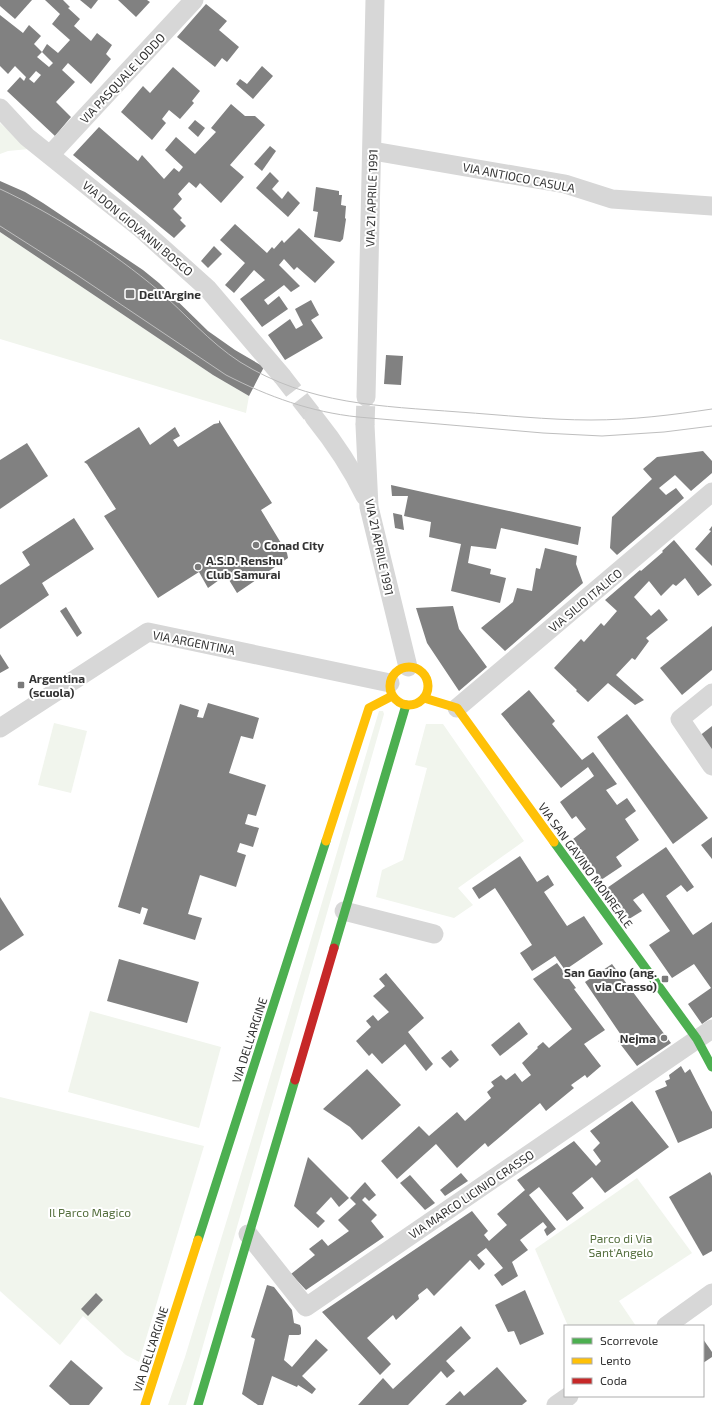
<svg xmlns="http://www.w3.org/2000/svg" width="712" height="1405" font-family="'Exo 2',sans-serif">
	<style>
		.green { fill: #f1f5ed }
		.building { fill: #818181; fill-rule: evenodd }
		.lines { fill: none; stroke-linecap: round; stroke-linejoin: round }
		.street-tunnel { stroke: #d6d6d6; stroke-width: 19; stroke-dasharray: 19 10; stroke-linecap: butt }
		.street { stroke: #d7d7d7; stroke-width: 19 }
		.fast { stroke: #4caf50; stroke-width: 9 }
		.slow { stroke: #ffc107; stroke-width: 9 }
		.jam { stroke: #c62828; stroke-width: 9 }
		.tram { stroke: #bebebe; stroke-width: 1 }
		.poi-dot { fill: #7a7a7a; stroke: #fff; stroke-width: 1.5 }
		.labels { text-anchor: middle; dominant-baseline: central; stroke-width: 4; stroke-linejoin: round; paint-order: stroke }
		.street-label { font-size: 12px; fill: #333; stroke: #fff }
		.poi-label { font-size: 12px; font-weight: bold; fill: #333; stroke: #fff; text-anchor: start }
		.park-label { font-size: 12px; fill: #56703f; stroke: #fff }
	</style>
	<rect width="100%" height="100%" fill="#fff"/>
	<g class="green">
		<path d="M0,123L29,149L8,151L0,154Z"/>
		<path d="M0,232L213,375L249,396L246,413L0,339Z"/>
		<path d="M379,711H383L384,714L186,1405H168L185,1357L251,1141Z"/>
		<path d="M54,723L87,731L71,793L38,785Z"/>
		<path d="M426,724H443L524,841L458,888L473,905L454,918L376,897L382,870L403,860L427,768L415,765Z"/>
		<path d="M90,1011L221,1047L199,1128L68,1092Z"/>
		<path d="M0,1097L204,1146L139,1362L126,1355L83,1316L60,1345L0,1291Z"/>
		<path d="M637,1178L692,1253L619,1301L636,1326H568L535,1249Z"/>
	</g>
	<g class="building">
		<path d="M0,0H32L15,19L0,6Z"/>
		<path d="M45,0H63L70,7L68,8L80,19L74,26L91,41L97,33L112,45L106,54L111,59L91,84L68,63L62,70L75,82L56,102L71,117L55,136L7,91L20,77L24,81L26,77L15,66L8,74L0,66V15L23,33L29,25L41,36L34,44L42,52L37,57L49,67L53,63L42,52L47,44L58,53L70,40L52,24L60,14ZM36,71L41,75L34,83L29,79Z"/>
		<path d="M80,0H98L91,9Z"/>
		<path d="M118,0H147L150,2L136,17Z"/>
		<path d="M206,4L227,21L219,30L239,47L227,62L222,58L215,67L177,37Z"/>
		<path d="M262,66L273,76L253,99L236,84L240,79L247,84Z"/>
		<path d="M173,67L200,91L192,101L194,103L180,119L169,110L162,119L166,123L152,140L121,112L143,86L150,93Z"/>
		<path d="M231,104L245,116H255L265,125L230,165L244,177L221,203L200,183L196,188L189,182L178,194L182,199L173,209L182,218L180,220L186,226L174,238L73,155L99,127L138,161L142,155L164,179L174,168L179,172L183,167L165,150L176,137L195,154L216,132L211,128Z"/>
		<path d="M195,120L205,128L198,137L188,128Z"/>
		<path d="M270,146L276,151L262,171L254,164Z"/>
		<path d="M270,172L279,181L272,189L282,199L288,191L300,203L288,217L256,188Z"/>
		<path d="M0,181L25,192L43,203L143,270L159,283L208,331L235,350L264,367L249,396L213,375L0,232Z"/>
		<path d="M316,187L339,191V195H342L341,205L346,206L345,218L346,219L343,239L340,242L314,237L318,212L313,211Z"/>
		<path d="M235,224L267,253L272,247L274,249L282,240L284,243L299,228L335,262L315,283L297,267L294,270L284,259L279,265L300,286L291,292L284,285L264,300L268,305L279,296L288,309L262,327L240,299L265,280L254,270L234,293L225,285L245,263L220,240Z"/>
		<path d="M214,246L222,254L208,268L201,261Z"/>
		<path d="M311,300L319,315L311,320L323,338L285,360L268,335L290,319L296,329L303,325L295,309Z"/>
		<path d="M386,355L403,356L401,385L384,384Z"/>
		<path d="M219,420L272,503L261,510L287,553L288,558L237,593L226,575L208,588L199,572L158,598L104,516L116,509L87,464L84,462L139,427L150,445L175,427L180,436L173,440L178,447L214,424L219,423Z"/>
		<path d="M27,443L48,476L0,509V460Z"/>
		<path d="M703,451L712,461V473L691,491L675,475L659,488L666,495L676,488L684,498L617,555L610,548L612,517L652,479L643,469L657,457Z"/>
		<path d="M391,485L581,527L578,545L501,528L496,549L471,546L468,563L491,569L490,574L506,578L500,603L451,591L461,544L429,537L431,522L404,516L408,496H392Z"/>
		<path d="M393,513L402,515L404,530L395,528Z"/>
		<path d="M74,518L94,549L42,583L49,595L0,629V585L30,565L22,552Z"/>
		<path d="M712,526V566L695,549L711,531L709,530Z"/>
		<path d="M674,540L712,585L698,596L685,578L676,586L673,584L661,596L649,581L634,597L651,616L659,609L668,620L646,638L649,641L635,660L632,658L616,675L644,700L635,705L608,683L588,702L576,691L577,690L554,668L581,639L584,642L601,623L604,626L617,611L605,600L640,570L641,571L663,552L662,551Z"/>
		<path d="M545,548L577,556L576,564L583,583L505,651L481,628L513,602L517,588L532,591L536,568L540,569Z"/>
		<path d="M453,606L459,629L487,667L459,691L427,643L416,608Z"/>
		<path d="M66,607L82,633L77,637L60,611Z"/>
		<path d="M712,626V670L682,695L660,668Z"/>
		<path d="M0,654L9,668L0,673Z"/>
		<path d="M529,690L555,721L552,724L582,760L593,752L617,784L606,790L617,805L627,798L636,811L625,819L639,840L616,857L622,866L601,880L573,839L586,829L576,816L572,819L560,802L594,776L588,767L561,788L501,714Z"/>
		<path d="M208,703L259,718L253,739L241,736L229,773L266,785L256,816L248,814L245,824L259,828L253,847L240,843L237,852L246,855L236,887L200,875L188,914L202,918L195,940L143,924L148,909L142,907L140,914L118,907L180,704L199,710L197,717L203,718Z"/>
		<path d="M627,714L708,818L673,844L597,737Z"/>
		<path d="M712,726V754L698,737Z"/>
		<path d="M712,837V859L701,845Z"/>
		<path d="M666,847L694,887L687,892L681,885L666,896L693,935L712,922V1017L702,1024L688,1004L711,988L694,964L672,978L649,945L670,931L643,893L633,900L642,911L629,919L607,888Z"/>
		<path d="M520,856L537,882L548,875L554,885L544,892L567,926L584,916L603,944L565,970L555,956L532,971L520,953L532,945L495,888L479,899L472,888Z"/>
		<path d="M0,897L24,935L0,951Z"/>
		<path d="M119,959L199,982L187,1023L107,1001Z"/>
		<path d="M557,963L576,988L574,989L605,1030L584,1044L601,1066L587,1078L585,1075L571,1085L574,1088L546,1111L540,1103L488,1147L485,1143L457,1168L436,1144L397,1179L381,1161L419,1126L429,1136L457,1112L465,1121L491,1098L487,1092L494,1086L491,1082L501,1075L506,1080L515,1073L522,1082L531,1075L522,1063L538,1048L537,1047L543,1042L549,1048L572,1029L533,979Z"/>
		<path d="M612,964L671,1043L637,1066L618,1041L623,1038L585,982Z"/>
		<path d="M386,973L424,1018L408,1032L433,1064L426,1071L405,1044L382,1064L372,1053L369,1056L356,1041L371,1027L366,1021L373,1015L378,1021L389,1012L373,996L385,986L379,979Z"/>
		<path d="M519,1022L528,1034L500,1056L491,1045Z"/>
		<path d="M451,1050L459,1060L450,1068L441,1058Z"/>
		<path d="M681,1066L685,1073L690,1069L712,1112V1128L678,1143L655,1091L667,1086L665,1081L670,1079L669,1075Z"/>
		<path d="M367,1069L401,1105L362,1140L350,1127L323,1109Z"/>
		<path d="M632,1101L669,1147L605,1193L592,1177L572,1193L584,1208L567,1221L539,1187L529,1195L556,1229L547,1236L544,1230L547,1227L543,1222L520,1240L528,1250L512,1262L518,1276L502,1286L494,1275L503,1268L486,1248L477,1255L485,1264L479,1270L470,1260L434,1296L427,1288L418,1295L419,1299L396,1320L393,1315L367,1338L391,1364L380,1375L322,1312L472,1211L488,1231L484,1235L489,1241L507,1225L497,1214L525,1190L517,1180L574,1141L596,1166L601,1161L593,1150L600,1143L590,1131Z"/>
		<path d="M308,1157L349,1198L339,1207L331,1197L316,1213L325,1221L318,1228L294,1206Z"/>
		<path d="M710,1172L712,1176V1251L703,1256L669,1197Z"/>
		<path d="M461,1173L468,1181L445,1196L440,1190Z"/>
		<path d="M410,1175L435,1203L425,1210L400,1183Z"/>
		<path d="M365,1182L376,1195L369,1201L365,1197L362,1200L377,1215L371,1221L384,1237L306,1290L291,1274L315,1255L309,1249L322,1239L328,1246L349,1231L338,1220L356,1204L350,1198Z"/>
		<path d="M267,1285L274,1287L292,1310L294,1323L300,1325L301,1328V1334L299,1335H289L284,1360L292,1367L316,1339L328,1350L302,1376L316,1389L312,1394L298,1385L297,1387L272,1376L263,1405H258L242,1394L255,1339L251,1337Z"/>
		<path d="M525,1290L544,1334L520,1345L514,1331L508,1332L495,1305Z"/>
		<path d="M96,1293L103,1300L88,1316L81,1309Z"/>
		<path d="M461,1326L471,1338L446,1361L455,1371L447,1378L441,1371L408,1405H358L383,1378L393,1389Z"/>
		<path d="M703,1339L712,1352V1357L703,1363Z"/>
		<path d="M71,1360L103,1388L89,1405H70L49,1386Z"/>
		<path d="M497,1367L527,1401L522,1405H445L460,1391L464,1396Z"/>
	</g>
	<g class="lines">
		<g class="street-tunnel">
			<path d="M282,376L314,417"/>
			<path d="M365,425L366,397"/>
		</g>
		<g class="street">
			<path d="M0,108L27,137L139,227L207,288L282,376"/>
			<path d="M373,151L565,184L612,199L712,206"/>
			<path d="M50,155L194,0"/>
			<path d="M366,397L375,0"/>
			<path d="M314,417C334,442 351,467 365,496"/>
			<path d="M365,425L369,507L408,667"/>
			<path d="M712,693L680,719L712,766"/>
			<path d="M457,708L712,492"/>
			<path d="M0,728L148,632L390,683"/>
			<path d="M344,911L434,934"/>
			<path d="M248,1234L306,1307L712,1029"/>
			<path d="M666,1326L712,1293"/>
			<path d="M556,1405L569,1396"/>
		</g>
		<g class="fast">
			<path d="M554,842L697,1039L712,1067"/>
			<path d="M334,948L406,705"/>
			<path d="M198,1240L326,841"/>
			<path d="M198,1405L295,1080"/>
		</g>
		<g class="slow">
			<circle cx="409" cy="686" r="19"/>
			<path d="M424,698L457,708L554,842"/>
			<path d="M326,841L369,708L392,696"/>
			<path d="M145,1405L198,1240"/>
		</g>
		<path class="jam" d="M295,1080L334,948"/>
		<g class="tram">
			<path d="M0,189C54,214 113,252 158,290C186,314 209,342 240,362C309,405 381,406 459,412C503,415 547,420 591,420C632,420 672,415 712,409"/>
			<path d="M0,226L77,275L226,375C269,397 311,412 358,417L543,433L602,436L664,432L712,426"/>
		</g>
	</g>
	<g class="poi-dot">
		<rect x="125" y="289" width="10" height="10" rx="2"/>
		<circle cx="256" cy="545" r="4"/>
		<circle cx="198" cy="567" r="4"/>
		<rect x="17" y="681" width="8" height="8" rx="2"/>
		<rect x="661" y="975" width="8" height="8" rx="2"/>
		<circle cx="664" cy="1038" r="4"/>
	</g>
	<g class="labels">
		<g class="street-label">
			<text transform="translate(122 78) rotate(-47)">VIA PASQUALE LODDO</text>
			<text transform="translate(519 177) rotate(11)">VIA ANTIOCO CASULA</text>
			<text transform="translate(371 198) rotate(-88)">VIA 21 APRILE 1991</text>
			<text transform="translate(138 228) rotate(40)">VIA DON GIOVANNI BOSCO</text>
			<text transform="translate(380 547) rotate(78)">VIA 21 APRILE 1991</text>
			<text transform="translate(585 600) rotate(-40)">VIA SILIO ITALICO</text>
			<text transform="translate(194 642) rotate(11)">VIA ARGENTINA</text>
			<text transform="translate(586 865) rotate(54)">VIA SAN GAVINO MONREALE</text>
			<text transform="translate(249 1040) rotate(-72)">VIA DELL'ARGINE</text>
			<text transform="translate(471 1194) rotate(-34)">VIA MARCO LICINIO CRASSO</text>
			<text transform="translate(150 1349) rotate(-72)">VIA DELL'ARGINE</text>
		</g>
		<g class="poi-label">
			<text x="139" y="294">Dell'Argine</text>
			<text x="264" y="545">Conad City</text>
			<text x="206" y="560">A.S.D. Renshu<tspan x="206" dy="14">Club Samurai</tspan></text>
			<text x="29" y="678">Argentina<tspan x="29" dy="14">(scuola)</tspan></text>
			<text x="657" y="972" text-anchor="end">San Gavino (ang.<tspan x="657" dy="14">via Crasso)</tspan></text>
			<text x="656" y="1038" text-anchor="end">Nejma</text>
		</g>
		<g class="park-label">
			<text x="90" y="1212">Il Parco Magico</text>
			<text x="621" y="1238">Parco di Via<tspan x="621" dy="14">Sant'Angelo</tspan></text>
		</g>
	</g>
	<rect x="564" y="1325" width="140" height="72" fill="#ffffff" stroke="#adadad"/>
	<rect x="572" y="1338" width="20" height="6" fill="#4caf50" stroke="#adadad"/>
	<text x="600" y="1345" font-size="12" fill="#333333">Scorrevole</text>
	<rect x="572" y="1358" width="20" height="6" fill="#ffc107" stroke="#adadad"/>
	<text x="600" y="1365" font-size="12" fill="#333333">Lento</text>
	<rect x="572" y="1378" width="20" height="6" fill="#c62828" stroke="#adadad"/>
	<text x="600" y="1385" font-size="12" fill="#333333">Coda</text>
</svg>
